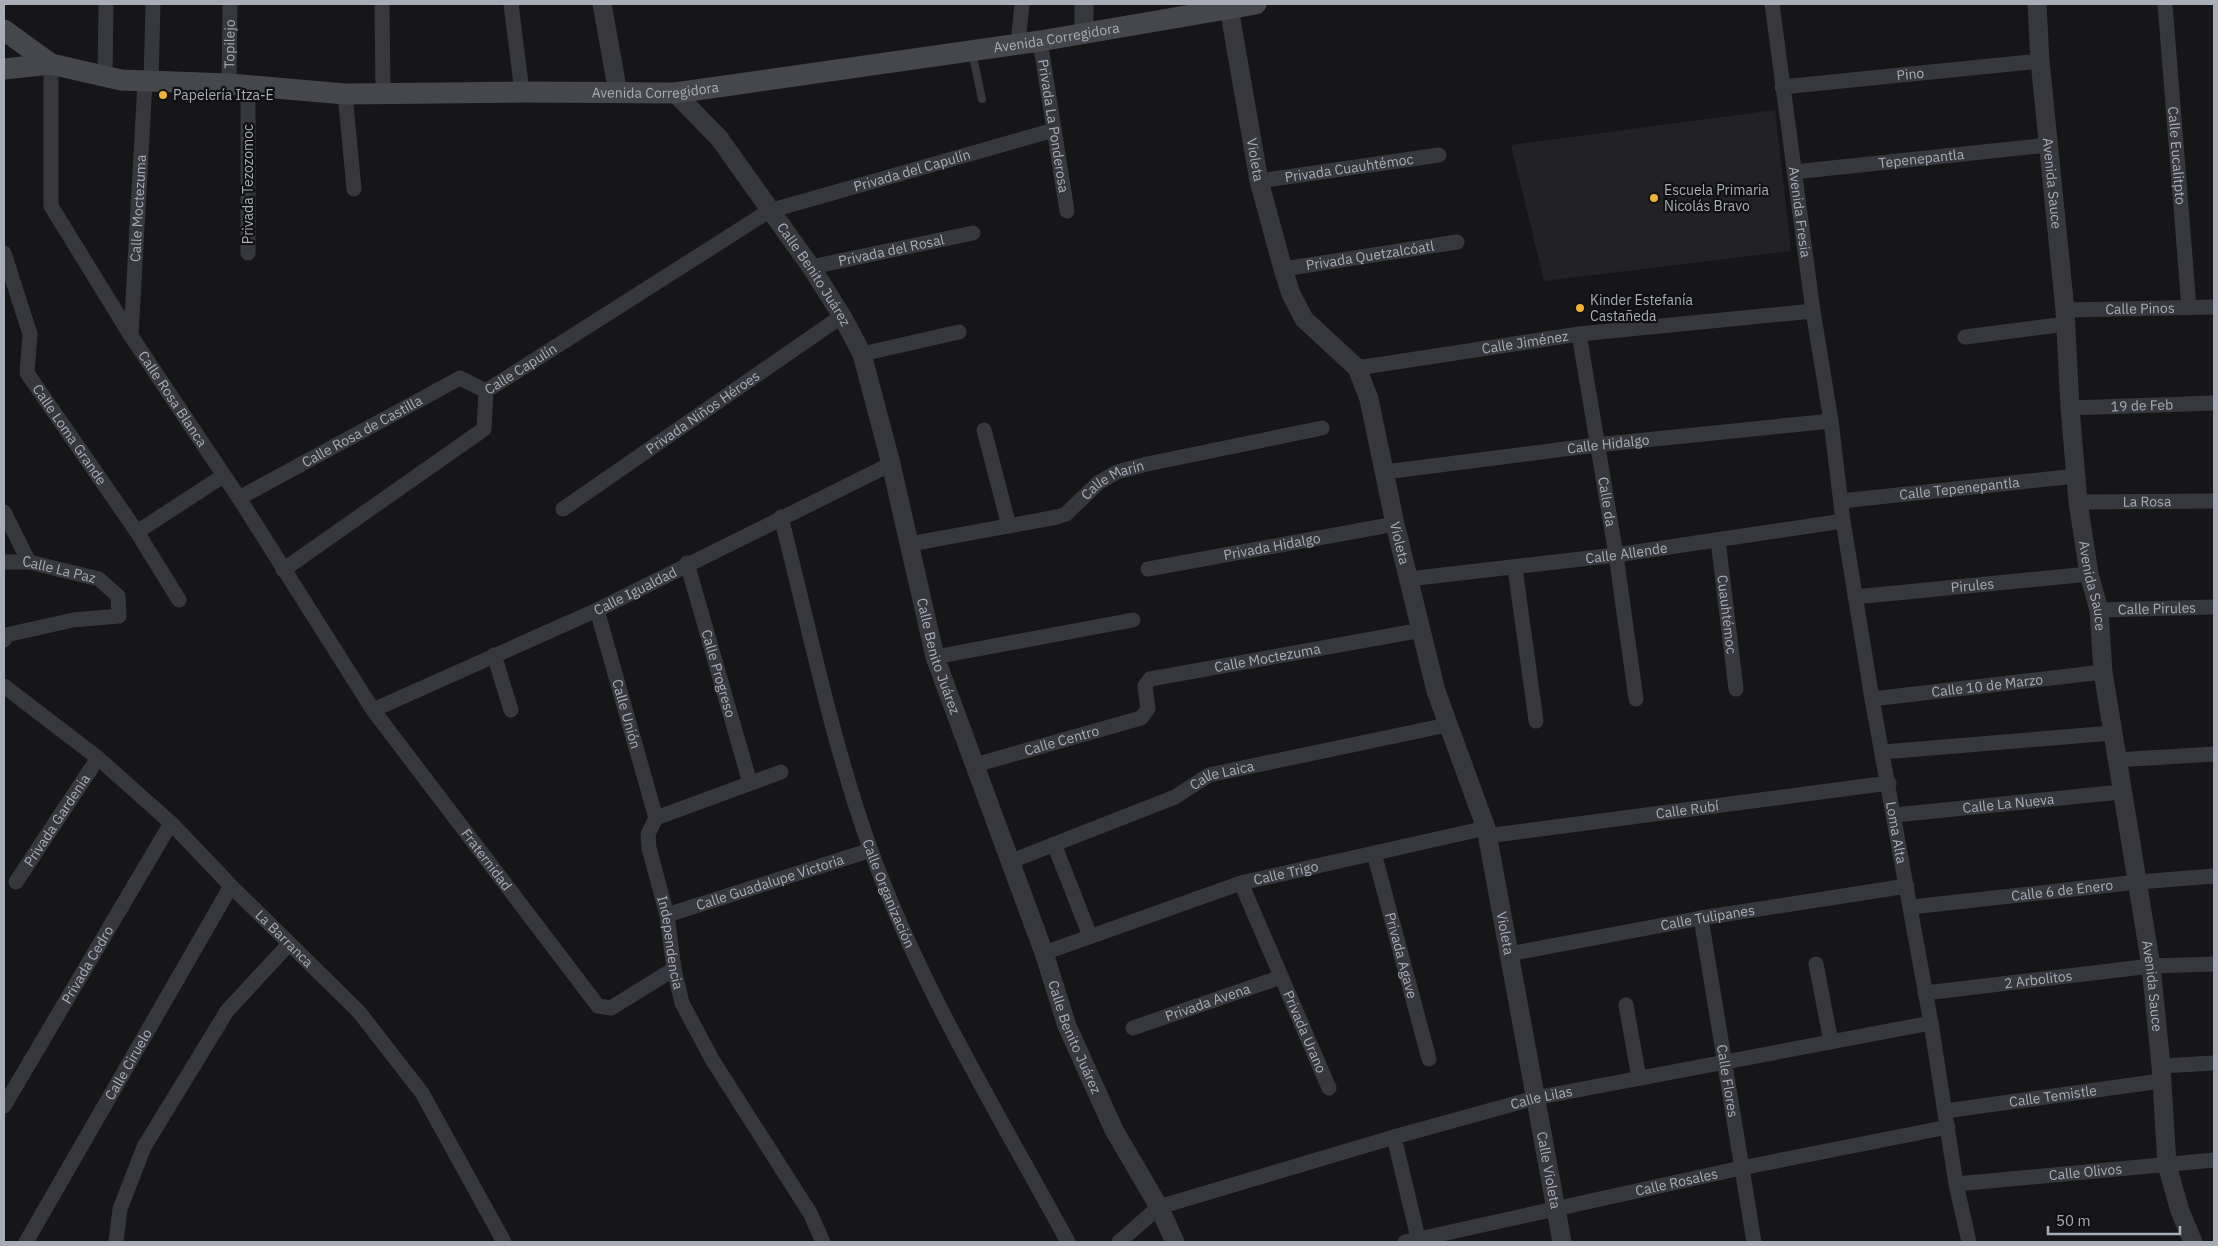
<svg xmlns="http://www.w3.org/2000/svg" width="2218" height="1246" font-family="'IBM Plex Sans',sans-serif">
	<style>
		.built { fill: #222225 }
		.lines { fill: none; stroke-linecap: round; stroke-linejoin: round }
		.service { stroke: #37383d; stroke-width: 8 }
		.minor { stroke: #37383d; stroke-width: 15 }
		.tertiary { stroke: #37383d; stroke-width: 19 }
		.secondary { stroke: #45474d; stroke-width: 21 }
		.poi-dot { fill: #f2b134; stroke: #111113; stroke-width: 2 }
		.labels { text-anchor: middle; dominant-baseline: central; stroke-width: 4.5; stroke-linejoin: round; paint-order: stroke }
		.street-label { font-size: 14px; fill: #a8adb8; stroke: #111113 }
		.poi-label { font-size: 14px; fill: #a8adb8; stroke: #111113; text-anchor: start }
	</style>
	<rect width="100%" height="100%" fill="#161618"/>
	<path class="built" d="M1775,110L1791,251L1544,281L1511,145Z"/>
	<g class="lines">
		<path class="service" d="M972,52L982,99"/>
		<g class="minor">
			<path d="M382,4L383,93"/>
			<path d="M511,4L522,92"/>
			<path id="s1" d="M1772,4L1813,311L1831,421L1843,521L1872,699L1931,1023L1956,1184L1969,1242"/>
			<path id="s2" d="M2165,4L2189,308"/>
			<path id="s3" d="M1040,41L1067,211"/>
			<path d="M1018,44L1022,4"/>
			<path id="s4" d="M51,64V206L131,336L239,498L373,710L598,1006L611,1008L674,969"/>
			<path d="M105,77L106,4"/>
			<path d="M151,82L153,4"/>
			<path id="s5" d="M229,84L230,4"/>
			<path id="s6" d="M1782,87L2040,61"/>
			<path d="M345,94L354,189"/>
			<path id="s7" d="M1794,172L2048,145"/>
			<path id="s8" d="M1259,181L1439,155"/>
			<path id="s9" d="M4,253L30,334L27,373L137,532L179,600"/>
			<path d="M248,253V86"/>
			<path id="s10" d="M811,267L973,233"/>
			<path id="s11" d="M1283,269L1457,242"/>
			<path id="s12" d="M2065,310L2214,307"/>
			<path id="s13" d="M1579,334L1616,555L1636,699"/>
			<path id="s14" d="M131,336L145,82"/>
			<path d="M1965,337L2066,324"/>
			<path d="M862,354L959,332"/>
			<path id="s15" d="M1357,368L1579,334L1813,311"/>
			<path id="s16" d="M486,391L769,211L1054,130"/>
			<path id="s17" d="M2070,408L2214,403"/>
			<path d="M984,430L1009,526"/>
			<path id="s18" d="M1385,472L1596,445L1831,421"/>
			<path id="s19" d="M239,498L460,378L486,391"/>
			<path id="s20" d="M1841,501L2076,476"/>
			<path id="s21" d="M2078,502L2214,501"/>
			<path id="s22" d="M563,509L842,316"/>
			<path d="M4,512L29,562"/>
			<path id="s23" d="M781,517C809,627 832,742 870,848C920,987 998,1113 1068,1242"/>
			<path d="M137,532L223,476"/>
			<path id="s24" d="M1718,540L1736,689"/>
			<path id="s25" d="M910,544L1057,517L1066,514L1098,483L1117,472L1147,464L1322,428"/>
			<path id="s26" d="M4,562H29L99,579L118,596L119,616L73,620L6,635L4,640"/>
			<path id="s27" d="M687,563L750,783"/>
			<path d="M1515,568L1536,721"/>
			<path id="s28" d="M1148,569L1395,524"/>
			<path d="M283,570L484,429L486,391"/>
			<path id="s29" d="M1408,579L1616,555L1843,521"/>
			<path id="s30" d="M1855,597L2089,574"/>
			<path id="s31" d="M597,610L656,818"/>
			<path id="s32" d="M2099,610L2214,607"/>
			<path d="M494,655L511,710"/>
			<path d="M935,657L1133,620"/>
			<path id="s33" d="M4,686L98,758L171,823L231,886L359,1012L422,1093L504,1242"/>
			<path id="s34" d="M1872,699L2103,672"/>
			<path id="s35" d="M373,710L597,610L891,464"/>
			<path d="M1883,752L2112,733"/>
			<path d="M2116,760L2214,754"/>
			<path id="s36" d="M975,765L1141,718L1148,709L1145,686L1150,679L1422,630"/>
			<path id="s37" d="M1895,815L2121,792"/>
			<path id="s38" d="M656,818L648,834L649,848L667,915L674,969L682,1003L713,1061L810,1213L823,1242"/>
			<path d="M656,818L781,772"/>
			<path id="s39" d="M1487,836L1889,783"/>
			<path d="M1054,844L1090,936"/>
			<path id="s40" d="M1374,853L1429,1059"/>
			<path id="s41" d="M1009,862L1175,797L1209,775L1447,725"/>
			<path id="s42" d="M16,882L98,758"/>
			<path id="s43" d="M1241,883L1329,1088"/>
			<path id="s44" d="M1911,907L2138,882L2214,876"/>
			<path id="s45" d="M667,915L871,850"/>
			<path id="s46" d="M1701,918L1754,1242"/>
			<path id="s47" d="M1044,953L1241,883L1486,828"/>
			<path id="s48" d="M1509,954L1701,918L1907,886"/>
			<path d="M1816,964L1831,1042"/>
			<path id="s49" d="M1925,993L2151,966L2214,964"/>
			<path d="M1626,1005L1639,1078"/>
			<path id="s50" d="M1133,1028L1281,977"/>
			<path d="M2161,1066L2214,1063"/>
			<path id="s51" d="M4,1106L171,823"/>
			<path id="s52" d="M1945,1111L2161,1081"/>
			<path d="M1394,1137L1418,1238"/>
			<path id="s53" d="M1956,1184L2214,1160"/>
			<path id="s54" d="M26,1242L231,886"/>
			<path d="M116,1242L120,1209L144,1147L227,1011L289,944"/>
			<path id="s55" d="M1119,1242L1159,1207L1394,1137L1535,1098L1931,1023"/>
			<path id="s56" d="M1405,1242L1741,1168L1948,1127"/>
		</g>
		<g class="tertiary">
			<path d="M602,4L618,93"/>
			<path id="s57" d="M2037,4L2040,61L2065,310L2070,408L2078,502L2089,574L2099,610L2103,672L2151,966L2161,1066L2167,1165L2180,1211L2193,1242"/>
			<path id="s58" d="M1229,8L1259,181L1283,269L1291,294L1304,319L1357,368L1369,399L1395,524L1436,691L1486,828L1562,1242"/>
			<path d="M1084,33V4"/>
			<path id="s59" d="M675,93L719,138L811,267L842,316L862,354L891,464L935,657L1044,953L1067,1026L1114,1130L1159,1207L1175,1242"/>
		</g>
		<g class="secondary">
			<path d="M4,30L51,64"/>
			<path id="s60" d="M4,69L51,64L121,80L229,84L345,94L522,92L675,93L1040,41L1256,4"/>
		</g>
	</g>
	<g class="poi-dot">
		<circle cx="163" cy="95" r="5"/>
		<circle cx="1654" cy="198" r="5"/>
		<circle cx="1580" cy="308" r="5"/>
	</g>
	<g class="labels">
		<g class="street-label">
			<text stroke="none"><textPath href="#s60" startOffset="1059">Avenida Corregidora</textPath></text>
			<text stroke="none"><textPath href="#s5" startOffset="40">Topilejo</textPath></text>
			<text stroke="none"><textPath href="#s6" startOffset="129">Pino</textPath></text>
			<text stroke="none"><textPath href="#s60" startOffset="654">Avenida Corregidora</textPath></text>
			<text stroke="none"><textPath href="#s3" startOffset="86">Privada La Ponderosa</textPath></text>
			<text stroke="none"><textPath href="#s2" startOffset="152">Calle Eucalitpto</textPath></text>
			<text stroke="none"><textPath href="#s7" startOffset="128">Tepenepantla</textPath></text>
			<text stroke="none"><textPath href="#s58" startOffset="154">Violeta</textPath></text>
			<text stroke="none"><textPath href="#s8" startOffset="91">Privada Cuauhtémoc</textPath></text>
			<text stroke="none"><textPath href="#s16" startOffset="484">Privada del Capulín</textPath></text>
			<text stroke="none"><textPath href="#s57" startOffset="180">Avenida Sauce</textPath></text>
			<text transform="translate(248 184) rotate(-90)">Privada Tezozomoc</text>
			<text stroke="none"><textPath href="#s14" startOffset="128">Calle Moctezuma</textPath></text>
			<text stroke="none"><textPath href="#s1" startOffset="210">Avenida Fresia</textPath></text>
			<text stroke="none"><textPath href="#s10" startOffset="82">Privada del Rosal</textPath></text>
			<text stroke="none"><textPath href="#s11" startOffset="88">Privada Quetzalcóatl</textPath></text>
			<text stroke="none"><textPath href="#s59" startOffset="229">Calle Benito Juárez</textPath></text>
			<text stroke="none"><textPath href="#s12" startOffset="75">Calle Pinos</textPath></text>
			<text stroke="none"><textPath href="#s15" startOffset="170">Calle Jiménez</textPath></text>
			<text stroke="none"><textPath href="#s16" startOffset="41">Calle Capulín</textPath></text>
			<text stroke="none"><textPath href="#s4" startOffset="370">Calle Rosa Blanca</textPath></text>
			<text stroke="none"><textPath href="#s17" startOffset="72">19 de Feb</textPath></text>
			<text stroke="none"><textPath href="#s22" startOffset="170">Privada Niños Héroes</textPath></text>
			<text stroke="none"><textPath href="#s19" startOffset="140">Calle Rosa de Castilla</textPath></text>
			<text stroke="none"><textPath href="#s9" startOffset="199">Calle Loma Grande</textPath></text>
			<text stroke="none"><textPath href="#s18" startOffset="225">Calle Hidalgo</textPath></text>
			<text stroke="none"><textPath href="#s25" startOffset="218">Calle Marín</textPath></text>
			<text stroke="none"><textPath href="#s20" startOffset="119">Calle Tepenepantla</textPath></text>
			<text stroke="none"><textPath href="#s13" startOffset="170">Calle da</textPath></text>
			<text stroke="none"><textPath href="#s21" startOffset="69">La Rosa</textPath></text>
			<text stroke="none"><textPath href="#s58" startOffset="574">Violeta</textPath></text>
			<text stroke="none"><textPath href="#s28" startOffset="126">Privada Hidalgo</textPath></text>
			<text stroke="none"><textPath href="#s29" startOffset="220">Calle Allende</textPath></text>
			<text stroke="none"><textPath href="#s26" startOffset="56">Calle La Paz</textPath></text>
			<text stroke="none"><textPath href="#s30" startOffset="118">Pirules</textPath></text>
			<text stroke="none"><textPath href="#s57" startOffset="585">Avenida Sauce</textPath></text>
			<text stroke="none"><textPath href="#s35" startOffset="288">Calle Igualdad</textPath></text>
			<text stroke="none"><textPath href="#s32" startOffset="58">Calle Pirules</textPath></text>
			<text stroke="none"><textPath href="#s24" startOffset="75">Cuauhtémoc</textPath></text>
			<text stroke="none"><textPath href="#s59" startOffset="634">Calle Benito Juárez</textPath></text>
			<text stroke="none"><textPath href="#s36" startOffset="335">Calle Moctezuma</textPath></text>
			<text stroke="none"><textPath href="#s27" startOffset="115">Calle Progreso</textPath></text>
			<text stroke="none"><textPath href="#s34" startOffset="116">Calle 10 de Marzo</textPath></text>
			<text stroke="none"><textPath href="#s31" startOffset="108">Calle Unión</textPath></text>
			<text stroke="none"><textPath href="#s36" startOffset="90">Calle Centro</textPath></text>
			<text stroke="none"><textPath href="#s41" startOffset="231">Calle Laica</textPath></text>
			<text stroke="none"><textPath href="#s37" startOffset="114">Calle La Nueva</textPath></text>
			<text stroke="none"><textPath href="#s39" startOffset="202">Calle Rubí</textPath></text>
			<text stroke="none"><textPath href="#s42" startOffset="74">Privada Gardenia</textPath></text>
			<text stroke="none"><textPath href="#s1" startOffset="838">Loma Alta</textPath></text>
			<text stroke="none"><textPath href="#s4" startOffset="928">Fraternidad</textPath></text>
			<text stroke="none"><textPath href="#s47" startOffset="255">Calle Trigo</textPath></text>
			<text stroke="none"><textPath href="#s45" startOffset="108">Calle Guadalupe Victoria</textPath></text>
			<text stroke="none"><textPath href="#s44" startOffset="152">Calle 6 de Enero</textPath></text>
			<text stroke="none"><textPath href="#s23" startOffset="392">Calle Organización</textPath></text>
			<text stroke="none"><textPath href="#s48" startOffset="202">Calle Tulipanes</textPath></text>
			<text stroke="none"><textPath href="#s58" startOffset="979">Violeta</textPath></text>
			<text stroke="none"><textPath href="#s33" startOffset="378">La Barranca</textPath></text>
			<text stroke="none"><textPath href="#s38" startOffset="129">Independencia</textPath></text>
			<text stroke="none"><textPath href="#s40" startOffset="106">Privada Agave</textPath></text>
			<text stroke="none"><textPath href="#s51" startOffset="164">Privada Cedro</textPath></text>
			<text stroke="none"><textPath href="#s49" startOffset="114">2 Arbolitos</textPath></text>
			<text stroke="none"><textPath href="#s57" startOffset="990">Avenida Sauce</textPath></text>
			<text stroke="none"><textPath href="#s50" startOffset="79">Privada Avena</textPath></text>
			<text stroke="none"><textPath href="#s43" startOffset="162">Privada Urano</textPath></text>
			<text stroke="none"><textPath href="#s59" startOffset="1039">Calle Benito Juárez</textPath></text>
			<text stroke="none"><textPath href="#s54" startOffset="205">Calle Ciruelo</textPath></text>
			<text stroke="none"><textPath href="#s46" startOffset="165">Calle Flores</textPath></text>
			<text stroke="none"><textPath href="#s52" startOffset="109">Calle Temistle</textPath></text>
			<text stroke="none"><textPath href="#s55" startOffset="451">Calle Lilas</textPath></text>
			<text stroke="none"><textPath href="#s58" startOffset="1220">Calle Violeta</textPath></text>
			<text stroke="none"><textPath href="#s53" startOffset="130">Calle Olivos</textPath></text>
			<text stroke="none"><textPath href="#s56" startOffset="278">Calle Rosales</textPath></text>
		</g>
		<g class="poi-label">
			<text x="173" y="95">Papelería Itza-E</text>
			<text x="1664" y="190">Escuela Primaria<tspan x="1664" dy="16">Nicolás Bravo</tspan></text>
			<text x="1590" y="300">Kinder Estefanía<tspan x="1590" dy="16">Castañeda</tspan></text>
		</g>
	</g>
	<rect width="2218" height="1246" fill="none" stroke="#a8adb8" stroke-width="10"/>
	<path d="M2048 1226v8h132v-8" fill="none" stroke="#a8adb8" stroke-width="2.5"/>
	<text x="2056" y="1226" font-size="15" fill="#a8adb8" stroke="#111113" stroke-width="4" paint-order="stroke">50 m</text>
</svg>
